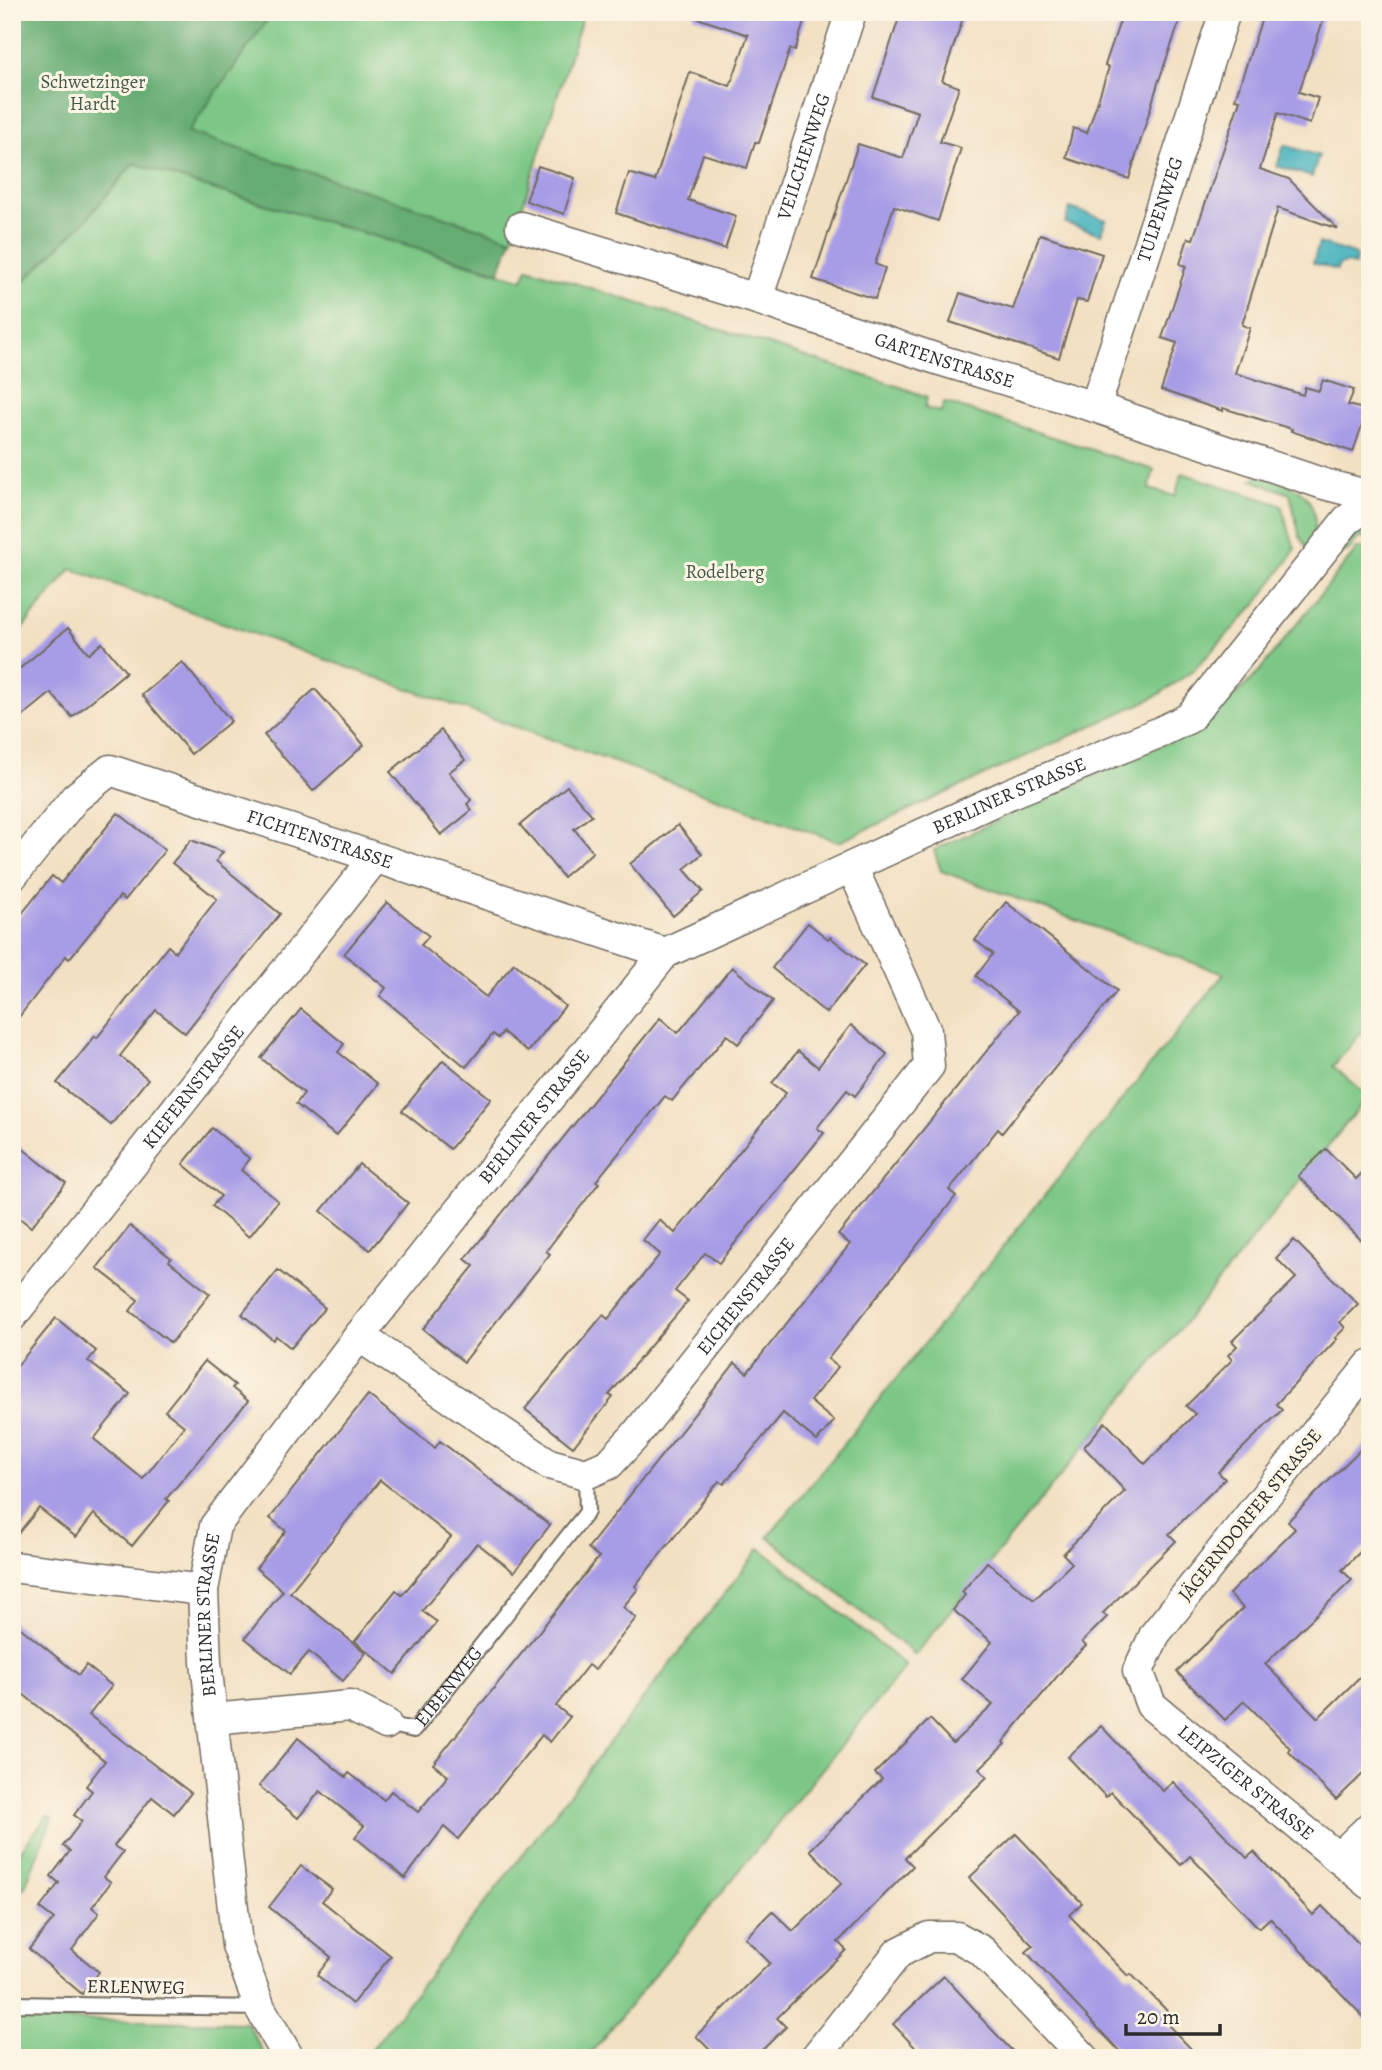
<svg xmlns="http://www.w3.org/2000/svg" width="1382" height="2070" font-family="Alegreya,serif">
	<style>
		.green { fill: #7cc785; stroke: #547958; stroke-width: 2 }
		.forest { fill: #65ac72; stroke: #486c4e; stroke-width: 2 }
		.water { fill: #41b0bc; stroke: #366e74; stroke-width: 2 }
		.building { fill: #a79ce6 }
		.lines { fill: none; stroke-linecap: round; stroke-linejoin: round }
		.lane-casing { stroke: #716a60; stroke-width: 18 }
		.street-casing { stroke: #716a60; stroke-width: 33 }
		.lane { stroke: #fff; stroke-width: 14 }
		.street { stroke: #fff; stroke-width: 30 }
		.labels { text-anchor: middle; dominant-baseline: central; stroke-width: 6; stroke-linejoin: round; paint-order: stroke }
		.park-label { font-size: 19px; fill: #435a46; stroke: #fcf5e5 }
		.street-label { font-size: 19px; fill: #2b2b2b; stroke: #fcf5e5 }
	</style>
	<rect width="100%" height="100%" fill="#fcf5e5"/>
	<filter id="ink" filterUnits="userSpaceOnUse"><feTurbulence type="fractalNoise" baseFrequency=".0143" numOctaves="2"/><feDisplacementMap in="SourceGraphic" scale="14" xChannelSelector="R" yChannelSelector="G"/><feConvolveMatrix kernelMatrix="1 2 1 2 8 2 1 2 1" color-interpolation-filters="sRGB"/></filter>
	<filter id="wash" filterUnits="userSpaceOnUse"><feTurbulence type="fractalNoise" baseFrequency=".00686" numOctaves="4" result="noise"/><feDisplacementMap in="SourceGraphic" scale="28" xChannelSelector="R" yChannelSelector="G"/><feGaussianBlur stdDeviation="1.57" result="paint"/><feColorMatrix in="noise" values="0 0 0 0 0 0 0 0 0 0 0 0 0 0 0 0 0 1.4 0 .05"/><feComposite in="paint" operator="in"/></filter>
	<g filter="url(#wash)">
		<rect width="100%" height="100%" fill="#f2e0c2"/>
		<g class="green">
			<path d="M273,12H584L512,239L187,132Z"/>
			<path d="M134,163L199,185L523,280L528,268L903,388L927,397L925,408L941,412L944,402L1154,470L1149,489L1175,496L1182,473L1281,505L1295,549L1290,558L1255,605L1194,670L1155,697L839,842L71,569L12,641V297L20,285L84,222Z"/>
			<path d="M1260,475C1271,480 1286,482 1297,489C1317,502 1320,530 1307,548L1300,537L1290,494L1252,480Z"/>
			<path d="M1370,522V538H1358L1349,551L1342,553L1357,531Z"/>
			<path d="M1358,548H1370V1023L1333,1066L1368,1097L915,1655L768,1537L1224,974L941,871L934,850L1131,758L1201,728L1256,675Z"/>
			<path d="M760,1548L906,1666L587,2058H365Z"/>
			<path d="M47,1816L52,1818L24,1889L12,1881V1862Z"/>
			<path d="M12,2019L247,2023L266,2058H12Z"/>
		</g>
		<path class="forest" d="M12,12H273L188,132L512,239L499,272L199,185L134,163L84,222L20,285L12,297Z"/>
		<g class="water">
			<path d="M1284,145L1319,156L1312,177L1277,166Z"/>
			<path d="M1070,208L1106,220L1101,234L1065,223Z"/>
			<path d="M1319,243L1356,255L1355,265L1345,263L1338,266L1337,270L1313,263Z"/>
		</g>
		<g id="blocks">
			<g class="building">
				<path d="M694,12H807L795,51L790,49L759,143L755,142L747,168L703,154L688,200L736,216L725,249L616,213L629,173L655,181L690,72L730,86L748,35L694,17Z"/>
				<path d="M901,12H965L942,81L959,87L940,142L961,148L938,221L894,206L875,264L885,268L875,299L813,279L858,144L903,158L918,112L873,97Z"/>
				<path d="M1123,12H1183L1158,83L1129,179L1066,158L1073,128L1087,133L1109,67L1105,65Z"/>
				<path d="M1264,12H1326L1299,92L1318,98L1310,124L1278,113L1260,169L1289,179L1338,229L1278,208L1242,325L1250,328L1235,373L1303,395L1305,387L1319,391L1323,380L1354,390L1348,405L1367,410L1353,452L1291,431L1292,429L1223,408V411L1161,390L1177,343L1162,338L1186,266L1180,264L1188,238L1193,239L1202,213L1240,100L1235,99Z"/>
				<path d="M538,166L575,178L564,214L526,201Z"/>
				<path d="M1040,234L1102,254L1087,302L1077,300L1059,358L950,322L960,293L1013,309Z"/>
				<path d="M68,628L89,654L102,643L126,672L72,717L51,693L12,725V675Z"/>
				<path d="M182,662L231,721L191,754L142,695Z"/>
				<path d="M315,689L364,745L313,791L264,735Z"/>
				<path d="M441,730L465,760L449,772L471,800L467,804L472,810L441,835L390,772Z"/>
				<path d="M567,786L592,815L574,829L593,852L563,877L520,825Z"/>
				<path d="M118,813L165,850L125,900L120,896L69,959L66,956L12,1026V926L52,876L61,883Z"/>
				<path d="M678,825L702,854L684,869L703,891L673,916L630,864Z"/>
				<path d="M191,840L223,852L216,861L280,914L185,1033L156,1010L120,1056L148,1079L111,1125L57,1083L95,1036L97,1038L168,946L175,952L217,899L172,863Z"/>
				<path d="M387,902L429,936L421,945L486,997L514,963L565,1006L528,1052L503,1032L498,1038L493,1034L466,1067L380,996L386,988L344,954Z"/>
				<path d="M1006,902L1117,991L1002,1133L998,1129L949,1190L956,1196L828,1359L838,1367L810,1401L834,1421L817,1441L783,1413L724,1484L719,1481L635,1586L638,1589L623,1607L636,1618L595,1670L588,1665L556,1706L570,1717L550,1742L542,1735L458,1839L444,1827L405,1878L355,1837L364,1826L320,1791L298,1818L259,1786L298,1738L346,1777L349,1773L384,1800L391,1791L418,1812L448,1776L433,1764L599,1557L588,1548L735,1363L747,1373L850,1244L838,1235L1019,1011L976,976L993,954L975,940Z"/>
				<path d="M808,923L828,939L830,937L865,965L826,1013L772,968Z"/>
				<path d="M732,967L773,1001L738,1044L727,1035L672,1101L665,1096L596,1181L599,1183L546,1251L550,1254L464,1362L423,1329L474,1266L465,1259L660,1018L678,1033Z"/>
				<path d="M301,1009L344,1044L338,1052L378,1084L336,1136L296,1104L304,1093L261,1058Z"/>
				<path d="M851,1025L887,1054L855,1096L847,1090L817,1128L824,1133L719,1263L705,1253L675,1291L688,1301L609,1395L613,1397L573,1447L525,1409L603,1315L608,1319L660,1254L643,1240L659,1220L675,1233L786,1093L772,1083L798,1051L818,1067Z"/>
				<path d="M443,1060L491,1099L450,1149L402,1111Z"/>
				<path d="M212,1128L250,1159L241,1170L278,1201L249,1237L212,1206L221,1196L183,1164Z"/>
				<path d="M12,1140L66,1183L31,1227L12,1212Z"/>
				<path d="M1326,1149L1356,1179L1370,1165V1249L1298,1176Z"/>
				<path d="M359,1164L408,1203L370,1250L321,1211Z"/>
				<path d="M130,1226L171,1258L169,1261L210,1294L171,1343L130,1311L138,1300L97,1268Z"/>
				<path d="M1294,1240L1358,1304L1340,1322L1345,1328L1335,1338L1337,1339L1276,1404L1282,1410L1218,1472L1225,1479L1169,1534L1176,1541L1103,1613L1107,1617L1082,1642L1086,1646L1069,1662L1003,1742L1005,1744L979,1769L987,1777L905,1858L913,1866L838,1942L846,1950L777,2018L786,2027L754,2058H718L696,2036L770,1963L745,1938L772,1911L793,1931L842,1883L810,1850L882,1779L875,1773L930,1719L953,1743L993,1705L962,1679L992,1642L953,1610L965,1595L962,1592L987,1562L1034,1600L1072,1563L1063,1554L1125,1491L1084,1447L1105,1422L1145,1464L1195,1414L1186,1406L1232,1360L1228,1355L1237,1346L1232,1341L1296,1278L1276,1258Z"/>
				<path d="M278,1270L325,1308L291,1348L276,1336L273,1340L242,1314Z"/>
				<path d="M56,1318L96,1351L88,1361L130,1394L94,1439L143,1479L184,1426L165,1411L205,1361L235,1385L232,1388L248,1401L166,1499L169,1501L132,1546L94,1514L76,1537L39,1508L12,1541V1372Z"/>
				<path d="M368,1395L435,1448L440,1441L550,1525L514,1572L477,1543L422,1611L437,1622L395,1674L355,1641L396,1590L402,1595L451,1537L380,1480L290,1592L366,1653L343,1681L309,1652L290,1674L245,1638L283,1591L256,1568L286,1531L270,1518Z"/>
				<path d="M1370,1440V1542L1342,1570L1352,1580L1265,1664L1318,1718L1370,1667V1767L1336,1800L1288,1751L1290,1748L1244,1701L1225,1720L1177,1672L1243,1608L1229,1594L1295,1529L1288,1521Z"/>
				<path d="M12,1621L79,1675L86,1665L112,1686L89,1715L191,1793L174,1814L152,1797L114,1846L123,1852L104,1877L111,1882L92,1907L99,1913L72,1950L99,1972L82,1994L29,1949L54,1919L40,1908L59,1883L51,1876L70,1851L63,1846L82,1821L74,1815L92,1791L86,1786L105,1761L12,1685Z"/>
				<path d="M1101,1726L1163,1791L1173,1782L1247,1858L1254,1852L1313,1915L1322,1906L1370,1955V2024L1270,1918L1259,1928L1190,1856L1181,1865L1111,1792L1106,1797L1068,1757Z"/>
				<path d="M1016,1834L1082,1903L1069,1915L1128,1976L1131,1974L1176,2020L1169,2026L1200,2058H1126L1026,1952L1033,1946L969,1878Z"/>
				<path d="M301,1866L332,1889L322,1901L391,1956L352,2004L317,1975L331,1957L269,1907Z"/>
				<path d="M944,1976L980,2015L979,2016L1019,2058H925L893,2024Z"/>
			</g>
		</g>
	</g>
	<g filter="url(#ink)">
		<use href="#blocks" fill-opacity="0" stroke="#716a60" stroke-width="2"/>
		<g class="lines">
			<g class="lane-casing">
				<g id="lane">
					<path id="s1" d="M386,1724L414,1730L587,1512L586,1474"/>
					<path d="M12,2004L260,2008"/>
				</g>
			</g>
			<g class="street-casing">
				<g id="street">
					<path id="s2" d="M521,227L757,299L943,361L1095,407L1324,484L1370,496"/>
					<path id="s3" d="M757,299L851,12"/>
					<path id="s4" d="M1095,407L1225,12"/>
					<path id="s5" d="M12,876L75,798L110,770L665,953"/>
					<path id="s6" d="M12,1316L375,858"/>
					<path id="s7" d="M359,1336L549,1464L586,1474L609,1464L634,1437L929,1066L926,1031L852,867"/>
					<path id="s8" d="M1370,1365L1155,1634L1138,1671L1151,1705L1370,1884"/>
					<path d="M12,1567L203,1590"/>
					<path d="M213,1719L350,1706L386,1724"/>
					<path d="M1338,1858L1370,1827"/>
					<path id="s9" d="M289,2058L260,2008L237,1945L206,1662L203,1590L215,1526L359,1336L665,953L1009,794L1158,733L1189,718L1347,520L1370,504"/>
					<path d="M815,2058L898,1953L929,1937H957L982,1951L1084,2058"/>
				</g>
			</g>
			<use href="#lane" class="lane"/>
			<use href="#street" class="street"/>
		</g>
	</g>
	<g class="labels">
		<g class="park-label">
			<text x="93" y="82">Schwetzinger<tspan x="93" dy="22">Hardt</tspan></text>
			<text x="725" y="572">Rodelberg</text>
		</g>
		<g class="street-label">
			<text stroke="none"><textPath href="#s3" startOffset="150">VEILCHENWEG</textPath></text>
			<text stroke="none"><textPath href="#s4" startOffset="208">TULPENWEG</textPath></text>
			<text stroke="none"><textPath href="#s2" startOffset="444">GARTENSTRASSE</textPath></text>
			<text stroke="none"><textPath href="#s9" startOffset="1654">BERLINER STRASSE</textPath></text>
			<text stroke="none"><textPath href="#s5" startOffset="366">FICHTENSTRASSE</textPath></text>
			<text stroke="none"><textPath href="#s6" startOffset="292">KIEFERNSTRASSE</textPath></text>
			<text stroke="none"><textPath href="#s9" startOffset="1066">BERLINER STRASSE</textPath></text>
			<text stroke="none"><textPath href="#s7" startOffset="509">EICHENSTRASSE</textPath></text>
			<text transform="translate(1250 1515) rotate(-51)">JÄGERNDORFER STRASSE</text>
			<text stroke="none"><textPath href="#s9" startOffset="457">BERLINER STRASSE</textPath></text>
			<text stroke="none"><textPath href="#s1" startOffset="84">EIBENWEG</textPath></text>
			<text stroke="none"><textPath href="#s8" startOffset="544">LEIPZIGER STRASSE</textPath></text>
			<text transform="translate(136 1987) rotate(1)">ERLENWEG</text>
		</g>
	</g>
	<rect width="1382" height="2070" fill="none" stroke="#fcf5e5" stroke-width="42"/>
	<path d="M1126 2024v10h94v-10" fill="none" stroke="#2b2b2b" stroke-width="3.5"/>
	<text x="1137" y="2024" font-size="21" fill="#2b2b2b" stroke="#fcf5e5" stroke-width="5" paint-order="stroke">20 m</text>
</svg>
